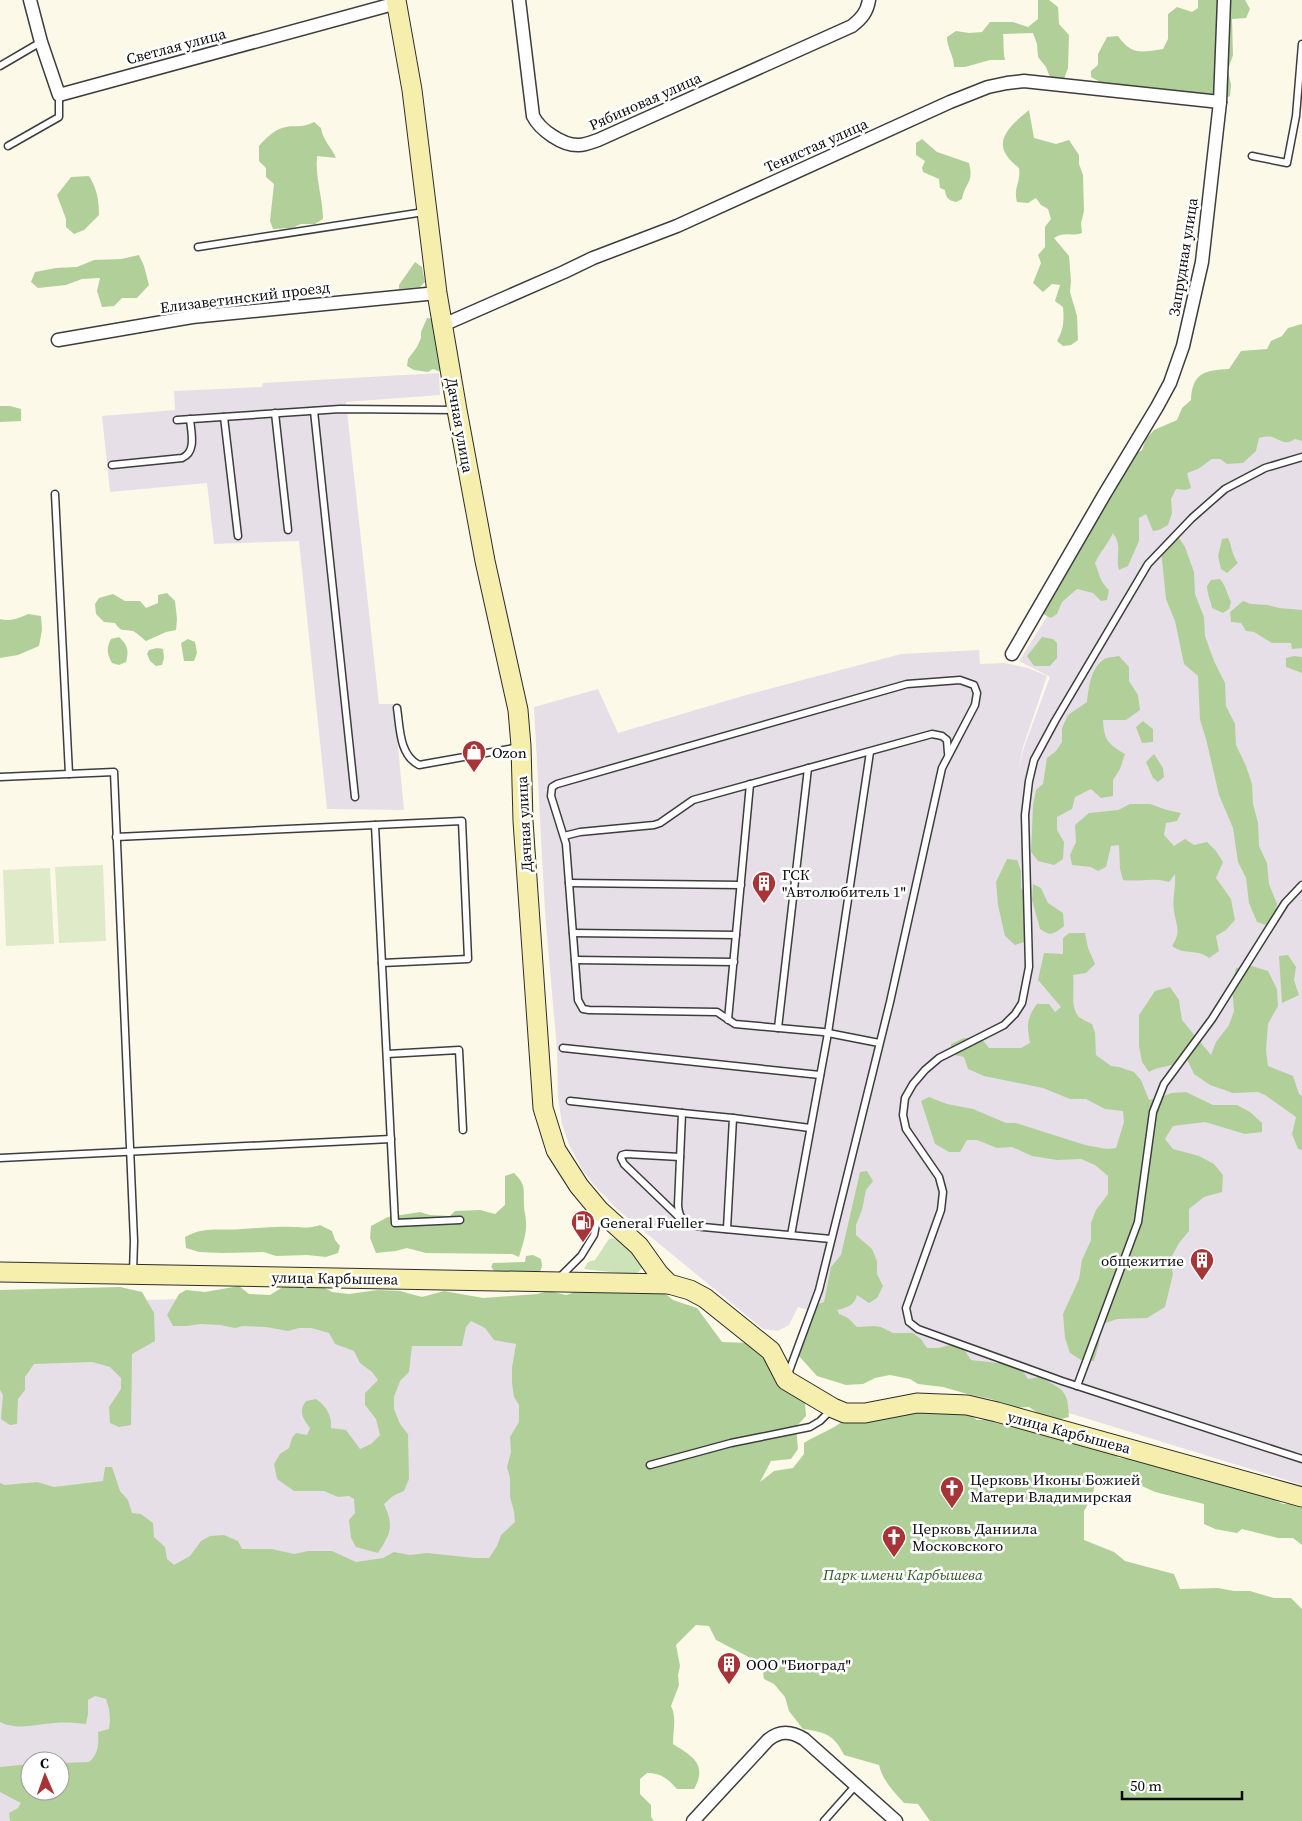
<svg xmlns="http://www.w3.org/2000/svg" width="1302" height="1821" font-family="'Source Serif 4',serif">
	<style>
		.industrial { fill: #e7dfe8; fill-rule: evenodd }
		.green { fill: #cce2b8 }
		.forest { fill: #b1d099 }
		.pitch { fill: #deeac8 }
		.lines { fill: none; stroke-linecap: round; stroke-linejoin: round }
		.lane-casing { stroke: #3d3d3d; stroke-width: 9 }
		.street-casing { stroke: #3d3d3d; stroke-width: 15 }
		.secondary-casing { stroke: #2c2c2c; stroke-width: 21 }
		.lane { stroke: #fff; stroke-width: 6 }
		.street { stroke: #fff; stroke-width: 12 }
		.secondary { stroke: #f5eeac; stroke-width: 19 }
		.labels { text-anchor: middle; dominant-baseline: central; stroke-width: 5; stroke-linejoin: round; paint-order: stroke }
		.street-label { font-size: 15px; fill: #0a0a0a; stroke: #fff }
		.poi-label { font-size: 15px; fill: #0a0a0a; stroke: #fff; text-anchor: start }
		.park-label { font-size: 15px; font-style: italic; fill: #2d5823; stroke: #fff }
	</style>
	<rect width="100%" height="100%" fill="#fcf9e9"/>
	<g class="industrial">
		<path d="M1302,340V1485L1001,1392L822,1315L798,1307L789,1325L778,1331L763,1329L618,1210L593,1184L582,1169L570,1147L562,1124L558,1097L557,1050L545,912L534,707L598,689L618,733L746,695L901,654L979,650L980,664L1005,663L1028,668L1047,676L1023,747L1018,773L1024,747L1050,677L1019,661L1122,497Z"/>
		<path d="M439,373L440,395L346,402L379,704H394L404,810L327,809L299,541L214,544L207,483L110,492L102,416L175,410L174,391L262,387L263,383Z"/>
		<path d="M381,1295L670,1306L584,1821H0V1303ZM30,1761H60V1791H30Z"/>
	</g>
	<path class="green" d="M612,1238L617,1240L641,1261L642,1268C638,1273 636,1274 629,1274L584,1269L588,1262L595,1260L609,1239Z"/>
	<g class="forest">
		<path d="M1038,0H1049L1058,7L1059,24L1069,35L1068,68L1064,79L1051,80L1046,67L1038,57L1037,44L1033,33L1003,34C1004,43 1003,51 1005,60H990L965,67H954C954,55 947,49 947,37L956,31L969,33L982,32L990,22H1013L1028,27L1038,19Z"/>
		<path d="M1198,0H1245L1250,9L1246,18L1232,19L1233,55L1228,70L1231,85L1230,96L1220,101L1187,91H1177L1100,82L1091,77V71L1098,65V54L1107,37L1118,36C1132,56 1141,52 1163,49L1168,39V14L1177,7L1192,12L1198,8Z"/>
		<path d="M1029,110L1034,138L1056,144L1069,140L1079,155V164L1083,175L1084,211L1081,223L1082,233C1071,237 1065,231 1054,238L1069,256L1071,281L1070,292L1077,316L1078,340L1071,345L1063,346L1057,341C1064,329 1064,320 1063,307L1055,301L1060,285L1052,284L1043,292L1033,283L1041,263L1038,255L1045,247V227L1051,219L1048,209L1041,205L1036,198L1028,203L1017,202C1013,187 1021,184 1019,168C989,145 1006,129 1029,110Z"/>
		<path d="M314,122L321,128C323,141 331,146 336,158L317,156C315,178 323,198 323,219L315,224H301L292,228L273,229L270,221L274,184L266,177V168L259,161V146C265,139 273,131 282,128C293,124 302,129 314,122Z"/>
		<path d="M922,139L937,152L969,163C974,183 966,181 962,199L956,202C948,200 946,198 945,190L940,188L939,179L923,172L922,168L925,161L916,155V143Z"/>
		<path d="M89,176C97,189 99,200 99,215L84,230L74,234L66,227V219L57,195L71,177Z"/>
		<path d="M139,255L144,266L149,285L137,298H122L114,306L102,307L97,291L100,278L82,279L66,285L38,288L31,282L35,272L56,268L77,267L94,260L121,259Z"/>
		<path d="M415,262L422,267L425,282L420,287L399,289V285Z"/>
		<path d="M427,318L435,319L449,398L445,399L441,372L433,369L428,372L414,370L407,366L408,359L417,347L421,338V332Z"/>
		<path d="M1302,324V441L1295,439C1285,446 1281,440 1272,437C1268,436 1263,437 1259,438L1256,451L1243,463L1227,464L1220,459H1212L1198,469L1187,473L1191,488L1186,490L1176,489L1171,499L1172,513L1168,525L1159,530L1153,531L1146,514L1139,518V541L1128,566L1119,570C1115,556 1123,547 1113,533C1108,544 1100,552 1095,563C1100,575 1099,580 1109,590L1107,600L1101,601L1093,593L1077,589L1062,602L1057,614L1051,618L1043,614V608L1077,545L1088,535L1091,525L1107,501L1113,495L1129,458L1142,450L1146,439L1154,430L1177,420L1182,408L1191,400C1192,373 1205,370 1229,369L1241,351L1267,349L1271,341L1282,336L1288,328Z"/>
		<path d="M0,406H10L21,409V421L0,422Z"/>
		<path d="M1174,531L1185,547L1194,572L1195,594L1204,617L1205,636L1214,661L1225,683L1226,706L1235,724L1236,745L1246,766L1252,784L1253,804L1258,823L1259,846L1267,863L1269,884L1277,904L1274,920L1266,925L1257,922L1249,903L1246,878L1238,862L1233,828L1219,795L1206,739L1200,720L1198,676L1184,664L1175,621L1166,599L1161,550L1165,540Z"/>
		<path d="M1228,538C1232,547 1232,555 1238,563L1227,573L1221,569L1218,556L1222,539Z"/>
		<path d="M1220,579C1226,586 1227,594 1231,602L1229,609L1223,613L1212,608C1211,600 1207,595 1207,586L1211,580Z"/>
		<path d="M167,593L175,601L177,619L176,630L166,632L146,641C142,638 137,633 133,631C123,629 122,633 115,623L104,622L96,614L95,604L99,598L113,594L125,601H140L146,608L158,603V595Z"/>
		<path d="M1243,601L1251,604L1268,605L1279,608L1302,610V648L1292,649L1291,643H1272L1254,632L1246,631L1241,623L1231,622L1230,612Z"/>
		<path d="M28,614L41,616L42,630L39,646L18,655L0,658V619C10,622 19,618 28,614Z"/>
		<path d="M119,637C128,645 129,651 126,662L119,665L112,663C107,654 106,648 111,639Z"/>
		<path d="M1042,637L1053,639L1057,643V658L1050,666H1034L1027,656Z"/>
		<path d="M188,639L195,642L197,653L194,661H184L181,643Z"/>
		<path d="M157,648L163,649L164,658L162,665L156,666L150,661L147,654L149,650Z"/>
		<path d="M1119,656L1129,667V681L1138,695L1140,710L1126,720H1103C1104,740 1108,744 1125,754L1120,769L1113,780V796L1101,798L1091,789L1075,797L1072,809L1057,817V830L1064,842L1063,859L1054,865L1038,861L1031,852L1033,805L1036,790L1043,784L1047,758L1056,751L1062,742V728L1068,715L1087,702C1089,687 1090,670 1103,660C1106,657 1114,657 1119,656Z"/>
		<path d="M1294,656L1302,657V673L1286,667V658Z"/>
		<path d="M1143,721L1153,729V742L1142,743L1136,727Z"/>
		<path d="M1154,754L1163,768L1164,777L1158,782L1153,778L1146,762Z"/>
		<path d="M1130,804H1150L1167,810L1181,813L1177,821L1166,823L1164,835L1174,846L1185,839L1194,845L1207,842L1216,851L1223,862L1216,878L1231,899L1235,920L1226,930L1216,936L1219,951L1209,958C1196,948 1186,956 1172,946C1182,931 1176,926 1174,911C1172,901 1176,886 1175,874L1169,882C1154,877 1139,882 1123,880L1120,869L1119,845L1111,846L1106,867L1098,871L1091,867L1072,865L1070,855L1076,842L1075,825L1089,813L1118,810Z"/>
		<path d="M1007,859L1017,860L1021,871V888L1028,900L1031,915L1024,930V942L1015,945L1005,936L998,905L996,882Z"/>
		<path d="M1033,884L1041,888L1048,903L1063,913L1064,926C1054,934 1051,937 1040,929L1032,900Z"/>
		<path d="M1069,933H1085L1088,948L1095,964L1086,973L1073,975C1075,987 1070,1006 1078,1016C1081,1019 1088,1022 1092,1024L1095,1033L1096,1055L1111,1066L1119,1067L1134,1072L1141,1080L1149,1100L1162,1097L1171,1093L1186,1092L1213,1105H1237L1250,1112L1262,1123V1132L1245,1134L1205,1122L1173,1126L1165,1139L1173,1149L1199,1156L1214,1164L1223,1175L1222,1192L1204,1197L1189,1209V1231L1179,1243L1170,1260L1173,1274L1165,1307L1147,1318L1117,1319L1100,1325L1099,1344L1094,1361L1081,1360L1070,1353L1065,1338L1063,1314L1079,1279L1082,1260L1091,1240V1223L1096,1210L1108,1194V1176L1095,1165L1081,1159L1057,1160L1032,1156L1012,1147L997,1148L977,1140H967L960,1152H949L935,1144L921,1101L929,1097L947,1104L973,1109L1006,1123H1016L1085,1145L1107,1149L1116,1148L1124,1122L1123,1111L1105,1109L1086,1099H1070L1043,1088L984,1076L968,1069L964,1057L951,1054V1044L964,1038H981L989,1048H1021L1030,1043C1027,1025 1026,1019 1037,1004H1049L1055,1012L1061,1007L1038,980L1044,953L1063,954V938Z"/>
		<path d="M1288,955L1296,967L1294,980L1299,995L1282,1003L1279,956Z"/>
		<path d="M1252,966L1268,971L1277,989L1278,1006L1268,1024L1266,1050L1268,1066L1293,1076L1299,1094L1302,1096V1150L1298,1149L1292,1134L1296,1117L1265,1095L1258,1092L1233,1093L1210,1085L1194,1074L1183,1051L1180,1062C1170,1067 1159,1066 1149,1072L1142,1062L1139,1046V1015L1155,991L1170,987L1179,1000L1182,1020L1211,1055L1216,1042L1229,1025L1234,1011L1232,986L1236,968Z"/>
		<path d="M867,1171L873,1181L866,1190L862,1210L856,1225V1235L872,1249L877,1261V1274L883,1286L877,1298L869,1303L857,1295C854,1306 848,1307 837,1310L839,1314L848,1318L857,1327L874,1326L881,1327L893,1333H913L921,1339L927,1348H939L956,1343L965,1351L971,1360L997,1363L1016,1360L1028,1379L1040,1377C1062,1390 1068,1388 1069,1417L1057,1420L1039,1414L1029,1407L1014,1408L991,1399L971,1395L943,1387L918,1384L910,1379L890,1375L875,1378L863,1384L846,1385L817,1376L798,1355L816,1305L824,1302L831,1267L841,1255L860,1172Z"/>
		<path d="M514,1173C527,1186 523,1189 524,1206C524,1211 526,1216 526,1222C527,1234 522,1246 519,1257L512,1254L426,1253L407,1248L396,1251L376,1253L370,1238L371,1226L388,1217L420,1212L430,1215L450,1216L455,1211L480,1210L495,1214L505,1205V1176Z"/>
		<path d="M320,1225L332,1231L335,1240L340,1246L338,1253L326,1257L307,1255L276,1256L264,1252L222,1253L199,1252L186,1248L185,1237C204,1226 222,1231 242,1229C259,1228 276,1226 293,1227C305,1227 307,1229 320,1225Z"/>
		<path d="M533,1255L541,1259L542,1266L539,1275L496,1273L491,1267L493,1263L525,1262L526,1256Z"/>
		<path d="M314,1282L332,1292L349,1294L378,1290L400,1291L422,1297L444,1291L483,1298L537,1294L549,1291L566,1295L581,1290L647,1294L662,1291L673,1300L697,1308L722,1342L748,1343L765,1360L783,1375L805,1402L806,1416L796,1427L798,1449L791,1459L771,1461L760,1482L774,1471L793,1468L804,1454V1443C818,1434 833,1430 845,1419L961,1408L977,1420H995L1112,1452L1119,1458L1153,1461L1195,1471L1214,1482L1239,1486L1262,1493L1283,1504H1302V1545L1293,1538H1278L1242,1529L1237,1533L1215,1529L1204,1524V1504L1155,1492L1131,1481H1114L1103,1476L1095,1484L1092,1497L1084,1511V1540L1114,1552L1125,1561L1174,1574L1180,1589L1218,1588L1234,1591H1250L1274,1598H1291L1302,1609V1821H930L918,1804L904,1803C893,1791 883,1781 879,1765L844,1755C834,1734 824,1732 803,1729L789,1711L785,1697L774,1684L764,1679L762,1664L716,1640L709,1626L696,1625L676,1645L680,1666L678,1675L679,1685L671,1706C677,1718 673,1730 673,1744C692,1756 708,1764 694,1789H677C668,1779 661,1773 647,1773L640,1779V1794L651,1805V1817L654,1821H10L9,1813L18,1808L21,1803L0,1792V1767L30,1764V1791H60V1763L89,1762C98,1755 99,1744 98,1732L109,1729L110,1720L109,1709L106,1699L95,1696L88,1700V1714L86,1724C76,1723 65,1722 55,1723C36,1724 18,1731 0,1722V1483L5,1485L37,1482L54,1487L103,1481L105,1467H112L120,1491L128,1500L132,1513L141,1514L153,1523L154,1537L165,1547L167,1559L174,1565L190,1556L201,1541L210,1536L224,1535L238,1541L242,1549H272L294,1554L308,1551H332L356,1562L383,1558L394,1552L410,1555L427,1553L475,1558H489L497,1546L501,1535L515,1522L514,1511L510,1497V1478L507,1467L511,1452L510,1437L519,1422V1405L514,1397L512,1383V1368L516,1344L494,1340L485,1328L471,1321L466,1327L462,1346H412L409,1372L400,1381L394,1397V1409L400,1424L408,1434L409,1479L404,1491L393,1496L384,1504C394,1526 391,1533 378,1553L356,1547L351,1538L349,1520L355,1513L354,1499L349,1496L338,1497L324,1491H294L277,1479L274,1464L280,1454L289,1448L292,1438L296,1433L307,1435L310,1428C303,1419 298,1411 306,1401L316,1399C326,1406 332,1415 331,1428L346,1430L360,1449L371,1444L380,1435L376,1419L365,1405V1393L378,1380L372,1372L360,1363L354,1351L335,1344L329,1333L311,1328H299L288,1331L266,1327L243,1326L235,1328L220,1325L200,1324L187,1326H173L167,1315L179,1294L186,1290L205,1292L239,1286L249,1294L270,1295L286,1285Z"/>
		<path d="M120,1287L142,1292L154,1313L155,1341L132,1354L131,1425L119,1427L110,1423L109,1407L121,1389V1378L110,1367L92,1362L34,1364L25,1377V1390L18,1399L17,1424L10,1425L1,1419L3,1395L0,1390V1290Z"/>
	</g>
	<g class="pitch">
		<path d="M103,865L106,941L59,943L55,867Z"/>
		<path d="M50,868L54,944L6,946L3,870Z"/>
	</g>
	<g class="lines">
		<g class="lane-casing">
			<g id="lane">
				<path d="M0,66L41,42"/>
				<path d="M8,146L59,117V95"/>
				<path d="M1252,156L1287,163L1296,116L1302,44"/>
				<path d="M198,247L424,212"/>
				<path d="M314,411L355,797"/>
				<path d="M275,413L288,530"/>
				<path d="M224,417L238,536"/>
				<path d="M177,420L340,409L456,410"/>
				<path d="M1302,457L1265,468L1225,489L1192,518L1148,564L1055,721L1034,760L1029,781L1025,815L1029,967L1022,1003L1015,1014L1004,1025L939,1058L925,1070L913,1084L905,1098L903,1115L906,1129L939,1177L943,1192L941,1210L906,1308L909,1322L918,1329L1062,1381L1302,1459"/>
				<path d="M112,465L182,458C197,452 191,432 190,419"/>
				<path d="M55,494L69,774"/>
				<path d="M397,708C400,727 399,755 419,765L520,747"/>
				<path d="M0,777L114,772L134,1241L133,1273"/>
				<path d="M375,825L462,821L468,959L382,963"/>
				<path d="M564,836L580,832L654,825L660,823L693,800L932,734L942,736L947,740L948,753"/>
				<path d="M116,837L375,825L395,1223L460,1220"/>
				<path d="M569,883L741,885"/>
				<path d="M573,933L736,935"/>
				<path d="M575,960L734,962"/>
				<path d="M728,1020L750,784"/>
				<path d="M778,1028L808,768"/>
				<path d="M563,1048L820,1075"/>
				<path d="M387,1054L459,1050L463,1130"/>
				<path d="M570,1101L682,1113L678,1205C679,1222 687,1225 703,1227L831,1239"/>
				<path d="M682,1113L733,1118L727,1229"/>
				<path d="M733,1118L810,1128"/>
				<path d="M0,1158L391,1139"/>
				<path d="M680,1218L624,1164L621,1158L622,1155L626,1154L680,1157"/>
				<path d="M791,1235L828,1033L870,752"/>
				<path d="M559,1278L581,1256L594,1235L598,1214"/>
				<path d="M788,1374L819,1290L890,1002L942,768L975,705L977,693L974,685L960,680L907,684L557,784L552,787L551,796L566,844L578,1000L583,1009L589,1010L717,1012L735,1024L823,1032L879,1043"/>
				<path d="M1077,1386L1138,1222L1153,1112L1164,1084L1212,1019L1285,903L1302,885"/>
				<path d="M650,1465L731,1443L810,1427L820,1421L831,1410"/>
				<path d="M824,1821L856,1785"/>
			</g>
		</g>
		<g class="street-casing">
			<g id="street">
				<path d="M30,0L41,42L59,95L397,3"/>
				<path d="M519,0L533,116C540,130 563,146 579,145C585,145 592,142 598,140L852,26C862,18 867,12 869,0"/>
				<path d="M443,325L564,272L593,258L677,226L950,102L988,87L1007,83L1024,81L1220,102"/>
				<path d="M58,340L192,317L437,293"/>
				<path d="M1012,654L1104,495L1157,407L1170,383L1183,346L1202,262L1220,102L1224,0"/>
				<path d="M693,1821L768,1740C780,1730 791,1731 804,1739L896,1821"/>
			</g>
		</g>
		<g class="secondary-casing">
			<g id="secondary">
				<path d="M396,0L412,90L437,293L457,410L485,561L518,710L521,746L523,821L543,1108L556,1150L579,1186L599,1210L639,1246L659,1274L669,1284L690,1290L705,1298L771,1351L786,1380L833,1408L845,1413H865L917,1403L967,1405L997,1412L1302,1497"/>
				<path d="M0,1272L669,1284"/>
			</g>
		</g>
		<use href="#lane" class="lane"/>
		<use href="#street" class="street"/>
		<use href="#secondary" class="secondary"/>
	</g>
	<defs>
		<g id="shop-pin" transform="scale(1.25)"><path d="M0 17L-7.5 6A9.5 9.5 0 1 1 7.5 6Z" fill="#a73437" stroke="#fff"/><path d="M-5-2.5h2.3a2.7 3.5 0 0 1 5.4 0H5L5.5 6h-11ZM-1.5-2.5h3a1.5 2.3 0 0 0-3 0Z" fill="#fff"/></g>
		<g id="building-pin" transform="scale(1.25)"><path d="M0 17L-7.5 6A9.5 9.5 0 1 1 7.5 6Z" fill="#a73437" stroke="#fff"/><path d="M-4-6H4V6H1V3H-1V6H-4ZM-2.5-4.3h1.7v1.8h-1.7ZM.8-4.3h1.7v1.8H.8ZM-2.5-1h1.7V.8h-1.7ZM.8-1h1.7V.8H.8Z" fill="#fff"/></g>
		<g id="fuel-pin" transform="scale(1.25)"><path d="M0 17L-7.5 6A9.5 9.5 0 1 1 7.5 6Z" fill="#a73437" stroke="#fff"/><path d="M-5.5-6h7V0h2V4h1.3V-2.5L3-4.5l.8-.8L6-3V5H2.5V1h-1V6h-7ZM-4.2-4.7v3.2H.2V-4.7Z" fill="#fff"/></g>
		<g id="church-pin" transform="scale(1.25)"><path d="M0 17L-7.5 6A9.5 9.5 0 1 1 7.5 6Z" fill="#a73437" stroke="#fff"/><path d="M-1.2-6h2.4v3.5h3.3v2.4h-3.3V6h-2.4V-.1h-3.3v-2.4h3.3Z" fill="#fff"/></g>
	</defs>
	<g fill-rule="evenodd">
		<use href="#shop-pin" x="474" y="752"/>
		<use href="#building-pin" x="764" y="883"/>
		<use href="#fuel-pin" x="583" y="1222"/>
		<use href="#building-pin" x="1202" y="1260"/>
		<use href="#church-pin" x="952" y="1488"/>
		<use href="#church-pin" x="894" y="1537"/>
		<use href="#building-pin" x="729" y="1664"/>
	</g>
	<g class="labels">
		<g class="street-label">
			<text transform="translate(176 46) rotate(-15)">Светлая улица</text>
			<text transform="translate(645 101) rotate(-24)">Рябиновая улица</text>
			<text transform="translate(816 145) rotate(-24)">Тенистая улица</text>
			<text transform="translate(1183 257) rotate(-81)">Запрудная улица</text>
			<text transform="translate(245 297) rotate(-7)">Елизаветинский проезд</text>
			<text transform="translate(460 425) rotate(80)">Дачная улица</text>
			<text transform="translate(524 824) rotate(-93)">Дачная улица</text>
			<text transform="translate(335 1278) rotate(1)">улица Карбышева</text>
			<text transform="translate(1069 1432) rotate(15)">улица Карбышева</text>
		</g>
		<g class="poi-label">
			<text x="492" y="752">Ozon</text>
			<text x="782" y="874">ГСК<tspan x="782" dy="17">"Автолюбитель 1"</tspan></text>
			<text x="600" y="1222">General Fueller</text>
			<text x="1184" y="1260" text-anchor="end">общежитие</text>
			<text x="970" y="1479">Церковь Иконы Божией<tspan x="970" dy="17">Матери Владимирская</tspan></text>
			<text x="912" y="1528">Церковь Даниила<tspan x="912" dy="17">Московского</tspan></text>
			<text x="746" y="1664">ООО "Биоград"</text>
		</g>
		<g class="park-label">
			<text x="903" y="1574">Парк имени Карбышева</text>
		</g>
	</g>
	<g transform="translate(45 1776) rotate(358)"><circle r="24" fill="#ffffff" stroke="#9d9d9d"/>
	<path d="M0-4L9 19L0 12L-9 19Z" fill="#a73437"/>
	<text y="-8" font-size="14" font-weight="bold" text-anchor="middle" fill="#0a0a0a">С</text>
	</g>
	<path d="M1122 1791v8h120v-8" fill="none" stroke="#0a0a0a" stroke-width="2.5"/>
	<text x="1130" y="1791" font-size="15" fill="#0a0a0a" stroke="#ffffff" stroke-width="4" paint-order="stroke">50 m</text>
</svg>
